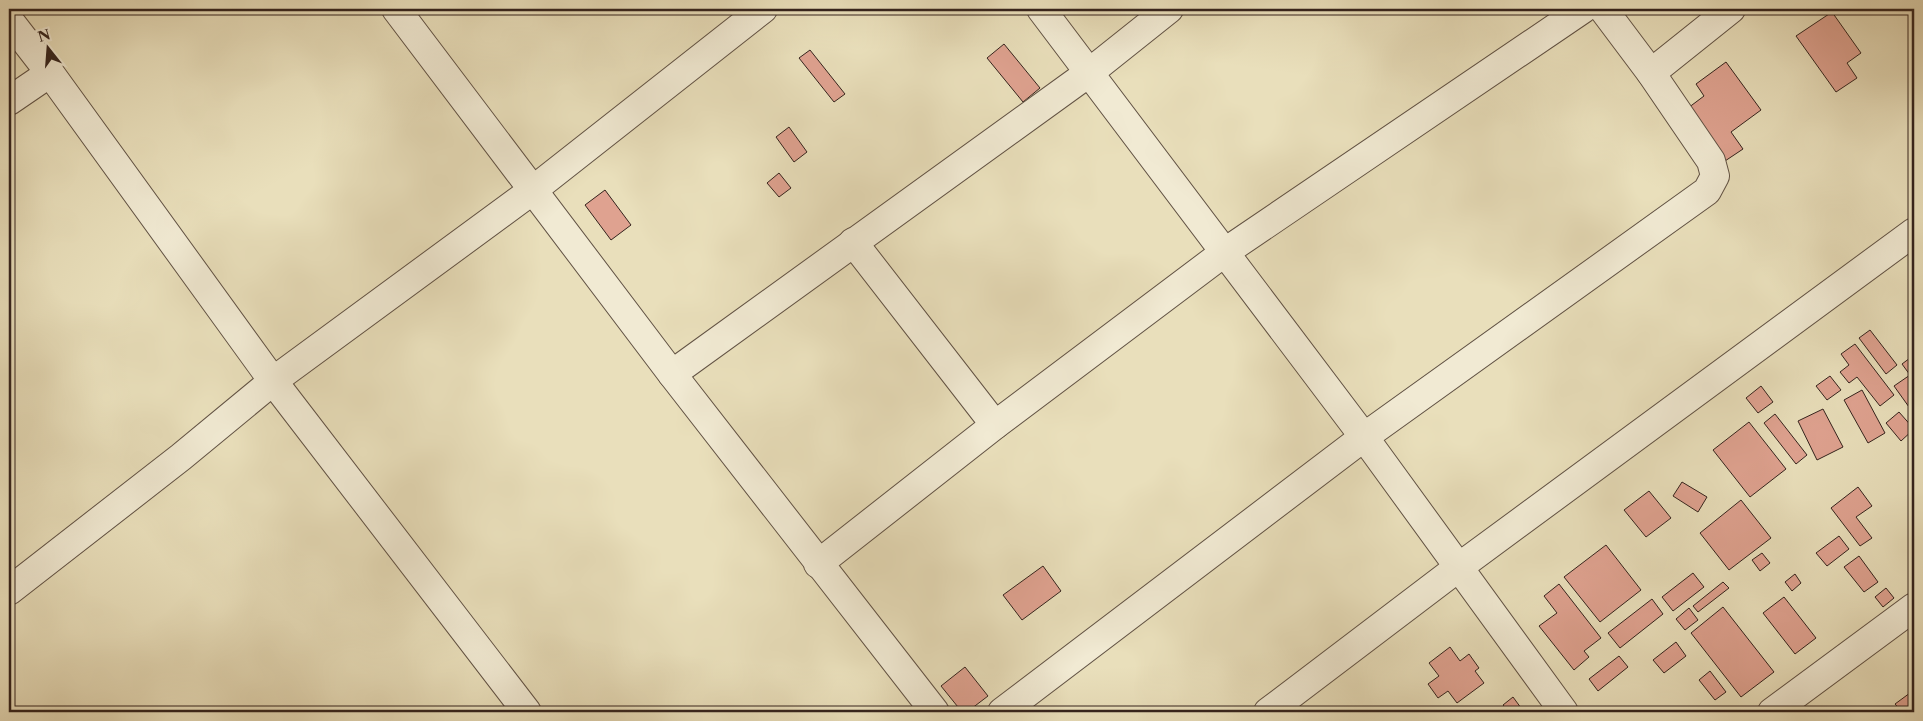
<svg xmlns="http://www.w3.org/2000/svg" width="1923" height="721" font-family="'Libre Caslon Text',serif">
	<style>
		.building { fill: #dfa290; stroke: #34231d }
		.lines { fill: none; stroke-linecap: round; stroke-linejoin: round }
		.street-casing { stroke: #615244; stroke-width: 30 }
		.street { stroke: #f1ead3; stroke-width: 28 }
	</style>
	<rect width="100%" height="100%" fill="#e9dfbb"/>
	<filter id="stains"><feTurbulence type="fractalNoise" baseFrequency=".004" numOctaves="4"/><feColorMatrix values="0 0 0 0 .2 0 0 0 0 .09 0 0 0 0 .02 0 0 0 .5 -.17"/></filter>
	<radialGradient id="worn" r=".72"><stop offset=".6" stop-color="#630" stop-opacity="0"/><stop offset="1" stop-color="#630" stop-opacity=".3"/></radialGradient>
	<g class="building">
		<path d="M1832,12L1861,53L1847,63L1857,78L1836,92L1796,36Z"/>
		<path d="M1004,44L1040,88L1023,102L987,58Z"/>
		<path d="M810,50L845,94L834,102L799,58Z"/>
		<path d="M1726,62L1761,110L1731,132L1743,149L1722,163L1684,111L1704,96L1696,84Z"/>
		<path d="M789,127L807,152L794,162L776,137Z"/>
		<path d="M779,173L791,188L779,197L767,183Z"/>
		<path d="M605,190L631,225L611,240L585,205Z"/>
		<path d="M1870,330L1897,365L1886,374L1859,338Z"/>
		<path d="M1855,344L1894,395L1880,406L1857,377L1849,383L1840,372L1849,365L1841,354Z"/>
		<path d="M1914,355V414L1894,386L1910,375L1902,364Z"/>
		<path d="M1830,376L1841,390L1827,400L1816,386Z"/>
		<path d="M1761,386L1773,402L1758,413L1746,398Z"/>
		<path d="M1862,390L1885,433L1868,443L1844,400Z"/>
		<path d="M1823,409L1843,447L1817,460L1798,421Z"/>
		<path d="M1899,412L1914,429L1901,441L1886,423Z"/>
		<path d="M1775,414L1807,455L1796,464L1764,423Z"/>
		<path d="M1749,422L1786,469L1750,497L1713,450Z"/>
		<path d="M1682,482L1707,497L1698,512L1673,496Z"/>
		<path d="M1858,487L1872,506L1856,517L1872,538L1860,546L1831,508Z"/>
		<path d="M1649,491L1671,518L1646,537L1624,510Z"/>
		<path d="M1741,500L1771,538L1729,570L1700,533Z"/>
		<path d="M1839,536L1849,549L1827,566L1816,553Z"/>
		<path d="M1606,545L1641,590L1600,622L1564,577Z"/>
		<path d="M1762,553L1770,563L1760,571L1752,560Z"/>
		<path d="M1859,556L1878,582L1864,592L1844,567Z"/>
		<path d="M1043,566L1061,591L1022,620L1003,595Z"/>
		<path d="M1693,573L1704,587L1673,611L1662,597Z"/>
		<path d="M1795,574L1801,583L1792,591L1785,582Z"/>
		<path d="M1723,582L1729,588L1698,612L1693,606Z"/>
		<path d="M1559,584L1601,638L1584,651L1589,657L1574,670L1539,626L1557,613L1544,596Z"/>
		<path d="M1886,588L1894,598L1883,607L1875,597Z"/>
		<path d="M1784,597L1816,638L1795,654L1763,613Z"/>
		<path d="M1652,599L1663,614L1620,648L1608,633Z"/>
		<path d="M1723,607L1774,672L1741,697L1691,633Z"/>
		<path d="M1689,608L1698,620L1685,630L1676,619Z"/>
		<path d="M1676,642L1686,656L1664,673L1653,660Z"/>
		<path d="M1450,647L1460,661L1469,654L1479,668L1475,671L1484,683L1457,703L1448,691L1438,698L1428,684L1439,676L1429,663Z"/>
		<path d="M1619,656L1628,667L1598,691L1589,679Z"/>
		<path d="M965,667L988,696L967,712H962L941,686Z"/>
		<path d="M1710,671L1726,692L1715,700L1699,680Z"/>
		<path d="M1914,690V712H1902L1895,704Z"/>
		<path d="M1513,697L1524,712H1509L1503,705Z"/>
	</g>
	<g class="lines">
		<g class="street-casing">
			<g id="street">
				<path d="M396,9L672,374L935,712"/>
				<path d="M1041,9L1364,437L1564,712"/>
				<path d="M9,20L50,73L273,381L527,712"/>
				<path d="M1651,73L1731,9"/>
				<path d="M9,101L50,73"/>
				<path d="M853,242L995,425"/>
				<path d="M672,374L1090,72L1169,9"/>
				<path d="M818,564L995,425L1225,252L1583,9"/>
				<path d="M9,591L181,457L273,381L533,190L763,9"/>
				<path d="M1002,712L1364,437L1707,191L1715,176L1711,161L1651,73L1603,9"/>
				<path d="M1268,712L1459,567L1914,232"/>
				<path d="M1772,712L1914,607"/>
			</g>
		</g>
		<use href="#street" class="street"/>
	</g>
	<rect width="1923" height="721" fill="none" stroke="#e9dfbb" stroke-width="30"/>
	<rect x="10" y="10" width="1903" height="701" fill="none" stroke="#34231d" stroke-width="2.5"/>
	<rect x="15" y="15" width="1893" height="691" fill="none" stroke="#34231d"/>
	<g transform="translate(48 48) rotate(343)" stroke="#f1ead3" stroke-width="4" paint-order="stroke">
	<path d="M0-4L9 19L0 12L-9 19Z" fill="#34231d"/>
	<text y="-8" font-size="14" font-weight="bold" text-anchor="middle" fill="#34231d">N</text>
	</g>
	<rect width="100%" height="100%" filter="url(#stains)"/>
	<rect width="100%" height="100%" fill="url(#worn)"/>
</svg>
